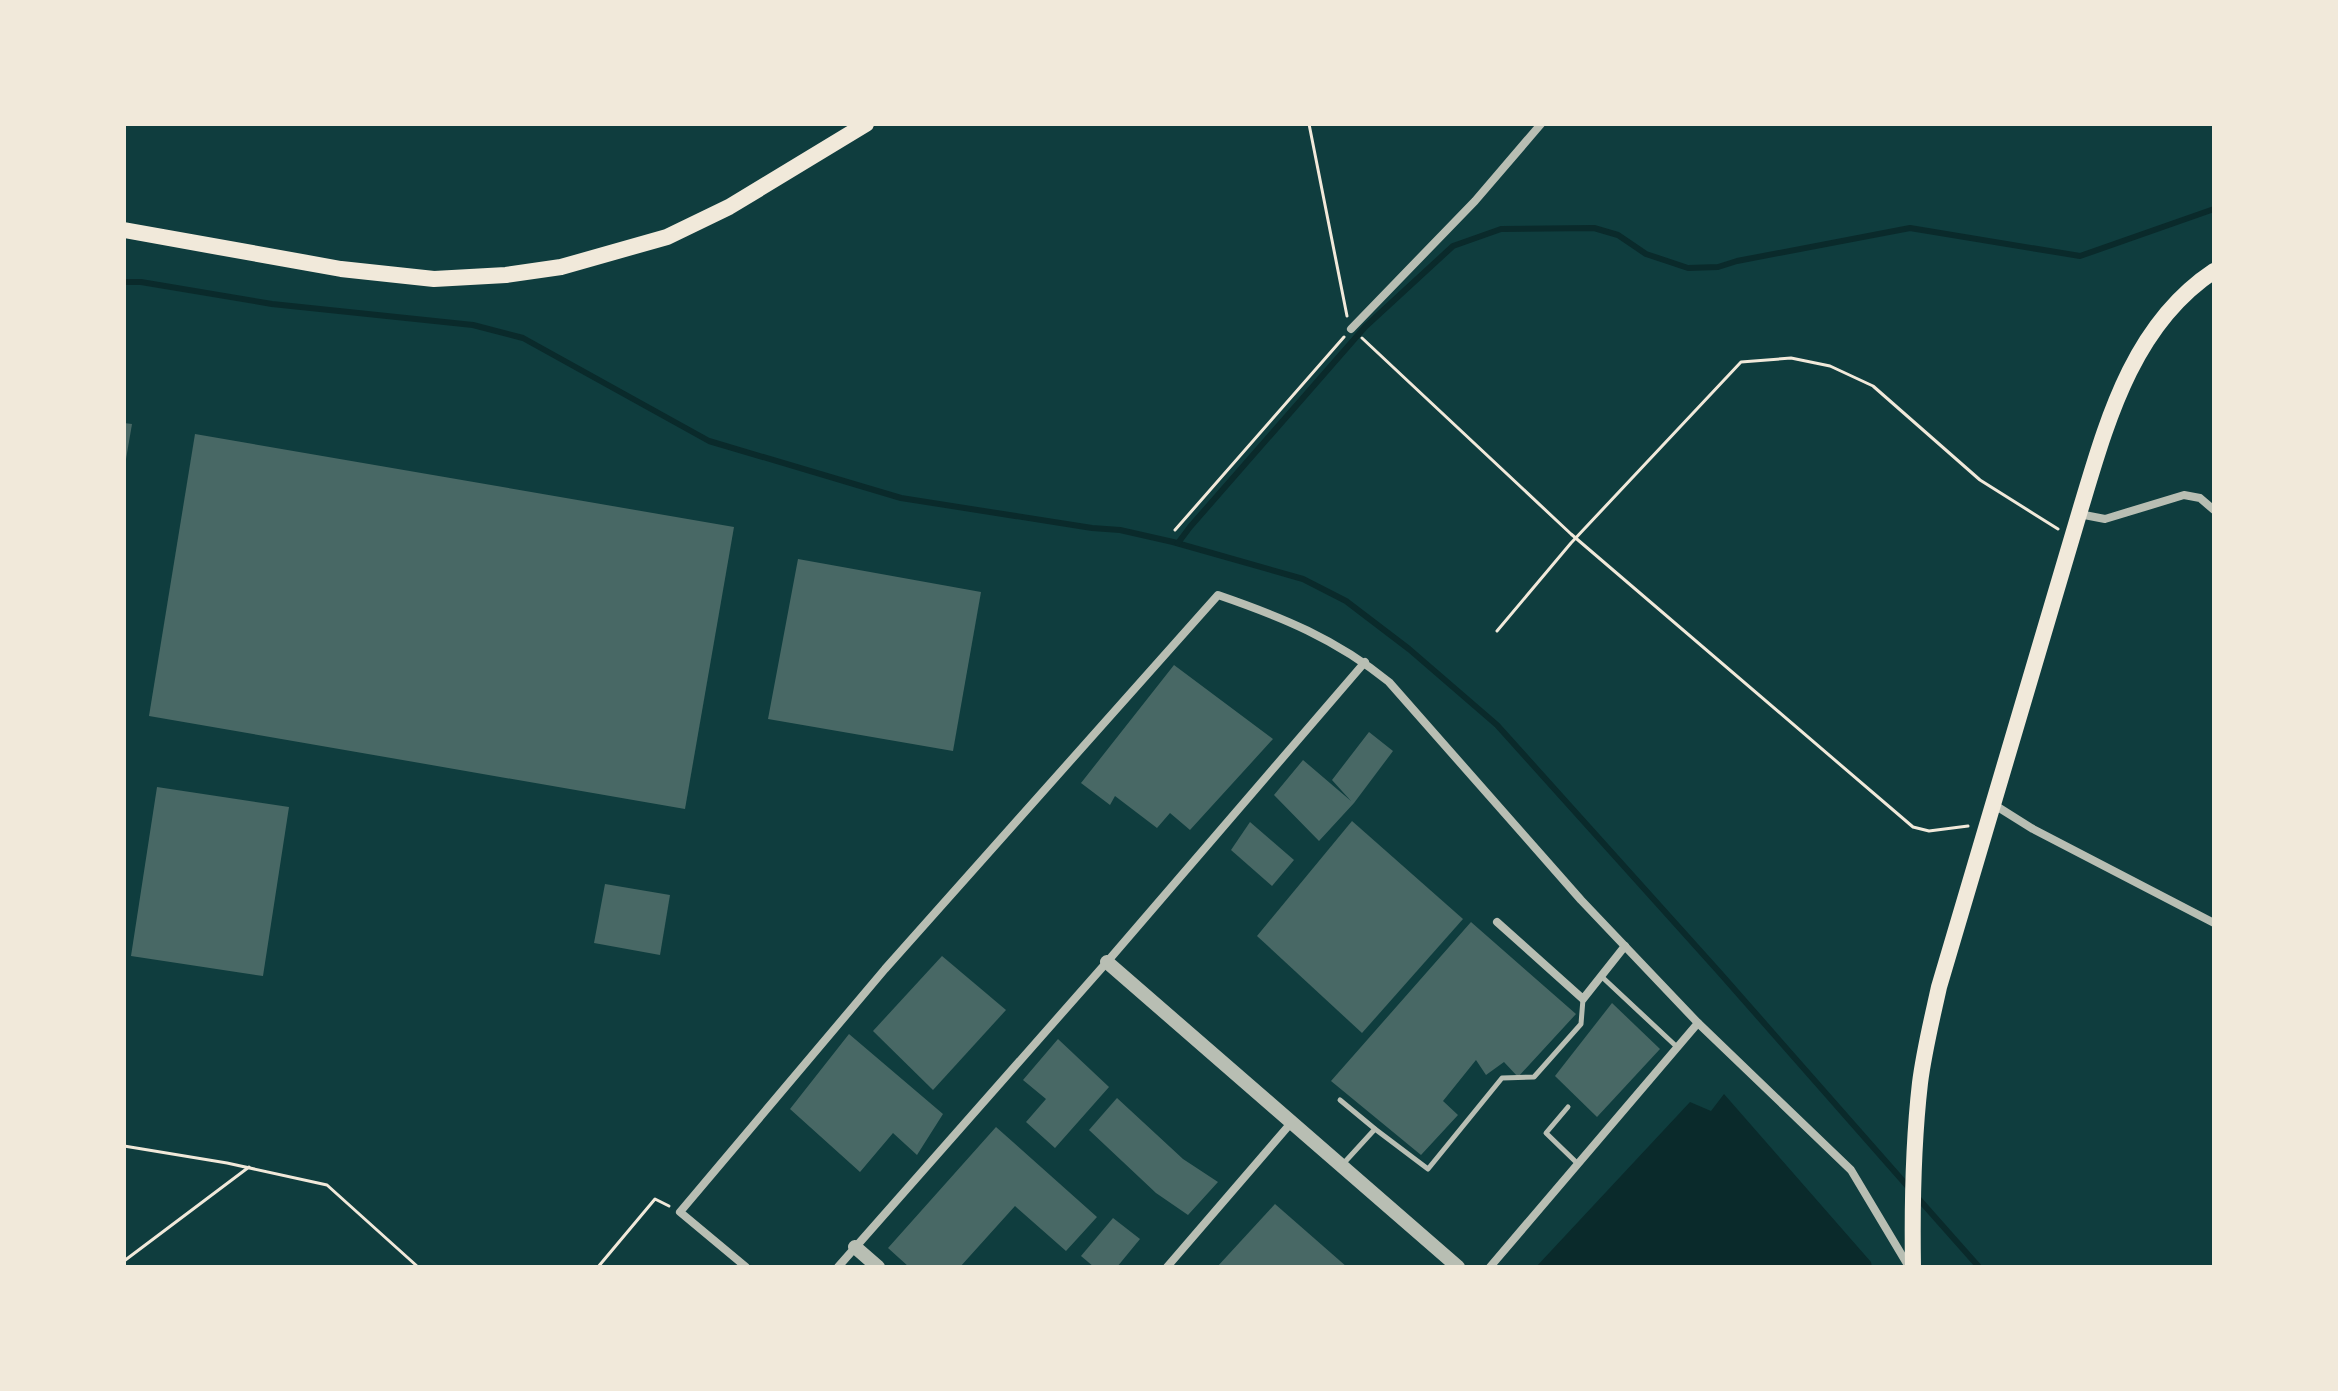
<svg xmlns="http://www.w3.org/2000/svg" width="2338" height="1391" font-family="Arial,sans-serif">
	<style>
		.water { fill: #0a2a2b }
		.lines { fill: none; stroke-linecap: round; stroke-linejoin: round }
		.stream { stroke: #0a2a2b; stroke-width: 6 }
		.building { fill: #486865 }
		.path { stroke: #f1e9da; stroke-width: 3 }
		.service { stroke: #b8beb3; stroke-width: 5 }
		.minor { stroke: #b8beb3; stroke-width: 8 }
		.tertiary { stroke: #b8beb3; stroke-width: 14 }
		.primary { stroke: #f1e9da; stroke-width: 16 }
	</style>
	<rect width="100%" height="100%" fill="#0f3d3e"/>
	<path class="water" d="M1724,1094L1871,1262L1872,1267H1536L1690,1102L1711,1111Z"/>
	<g class="lines">
		<g class="stream">
			<path d="M124,282H141L272,304L473,325L523,338L709,441L901,498L1092,528L1120,530L1173,542L1303,579L1346,601L1409,649L1497,725L1720,973L1910,1189"/>
			<path d="M1178,543L1190,527L1365,327L1453,246L1501,229L1594,228L1618,235L1646,254L1688,268L1718,267L1737,261L1910,228L2080,256L2214,209"/>
			<path d="M1917,1197L1979,1267"/>
		</g>
	</g>
	<g class="building">
		<path d="M124,423L132,424L126,459H124Z"/>
		<path d="M195,434L734,527L685,809L149,716Z"/>
		<path d="M798,559L981,592L953,751L768,719Z"/>
		<path d="M1174,665L1273,739L1190,830L1170,813L1157,828L1115,796L1110,805L1081,783Z"/>
		<path d="M1369,732L1393,751L1354,803L1319,841L1274,795L1303,760L1351,801L1332,780Z"/>
		<path d="M157,787L289,807L263,976L131,956Z"/>
		<path d="M1352,821L1463,919L1362,1033L1257,936Z"/>
		<path d="M1250,822L1294,860L1272,886L1231,850Z"/>
		<path d="M605,884L670,895L660,955L594,943Z"/>
		<path d="M1471,922L1576,1014L1518,1077L1504,1062L1486,1075L1476,1060L1443,1101L1458,1115L1421,1155L1331,1081Z"/>
		<path d="M942,956L1006,1010L933,1090L873,1031Z"/>
		<path d="M1612,1003L1660,1049L1597,1117L1555,1076Z"/>
		<path d="M849,1034L943,1114L917,1155L893,1133L860,1172L790,1109Z"/>
		<path d="M1058,1039L1109,1087L1055,1148L1026,1122L1046,1099L1023,1080Z"/>
		<path d="M1117,1098L1183,1159L1218,1182L1188,1215L1156,1193L1089,1130Z"/>
		<path d="M996,1127L1097,1217L1066,1251L1015,1206L960,1267H909L888,1248Z"/>
		<path d="M1275,1204L1347,1267H1217Z"/>
		<path d="M1113,1218L1140,1239L1117,1267H1094L1081,1256Z"/>
	</g>
	<g class="lines">
		<g class="path">
			<path d="M1309,124L1347,316"/>
			<path d="M1362,338L1571,534L1913,827L1929,831L1968,826"/>
			<path d="M1175,530L1344,337"/>
			<path d="M1497,631L1571,543L1741,362L1791,358L1830,366L1873,386L1980,480L2058,529"/>
			<path d="M124,1146L227,1163L327,1185L418,1267"/>
			<path d="M124,1261L249,1167"/>
			<path d="M598,1267L655,1199L669,1206"/>
		</g>
		<g class="service">
			<path d="M1601,976L1677,1047"/>
			<path d="M1340,1100L1375,1129"/>
			<path d="M1568,1107L1546,1133L1578,1164"/>
			<path d="M1343,1164L1375,1129L1428,1169L1502,1078L1534,1077L1581,1024L1583,999"/>
		</g>
		<g class="minor">
			<path d="M1351,329L1475,201L1541,124"/>
			<path d="M2079,514L2105,519L2184,495L2200,498L2214,510"/>
			<path d="M1993,804L2033,829L2214,923"/>
			<path d="M1497,922L1583,999L1625,946"/>
			<path d="M1698,1023L1851,1170L1909,1267"/>
			<path d="M746,1267L680,1212L885,969L1218,595C1282,617 1336,639 1389,682L1581,900L1698,1023L1490,1267"/>
			<path d="M838,1267L1107,962L1365,662"/>
			<path d="M1167,1267L1291,1123"/>
		</g>
		<g class="tertiary">
			<path d="M1107,962L1458,1267"/>
			<path d="M855,1247L878,1267"/>
		</g>
		<g class="primary">
			<path d="M124,230L341,269L434,279L506,275L561,267L667,237L729,207L866,124"/>
			<path d="M1913,1267C1912,1206 1913,1144 1920,1083C1924,1051 1932,1019 1939,987L2079,514C2106,425 2131,326 2214,271"/>
		</g>
	</g>
	<rect width="2338" height="1391" fill="none" stroke="#f1e9da" stroke-width="252"/>
</svg>
